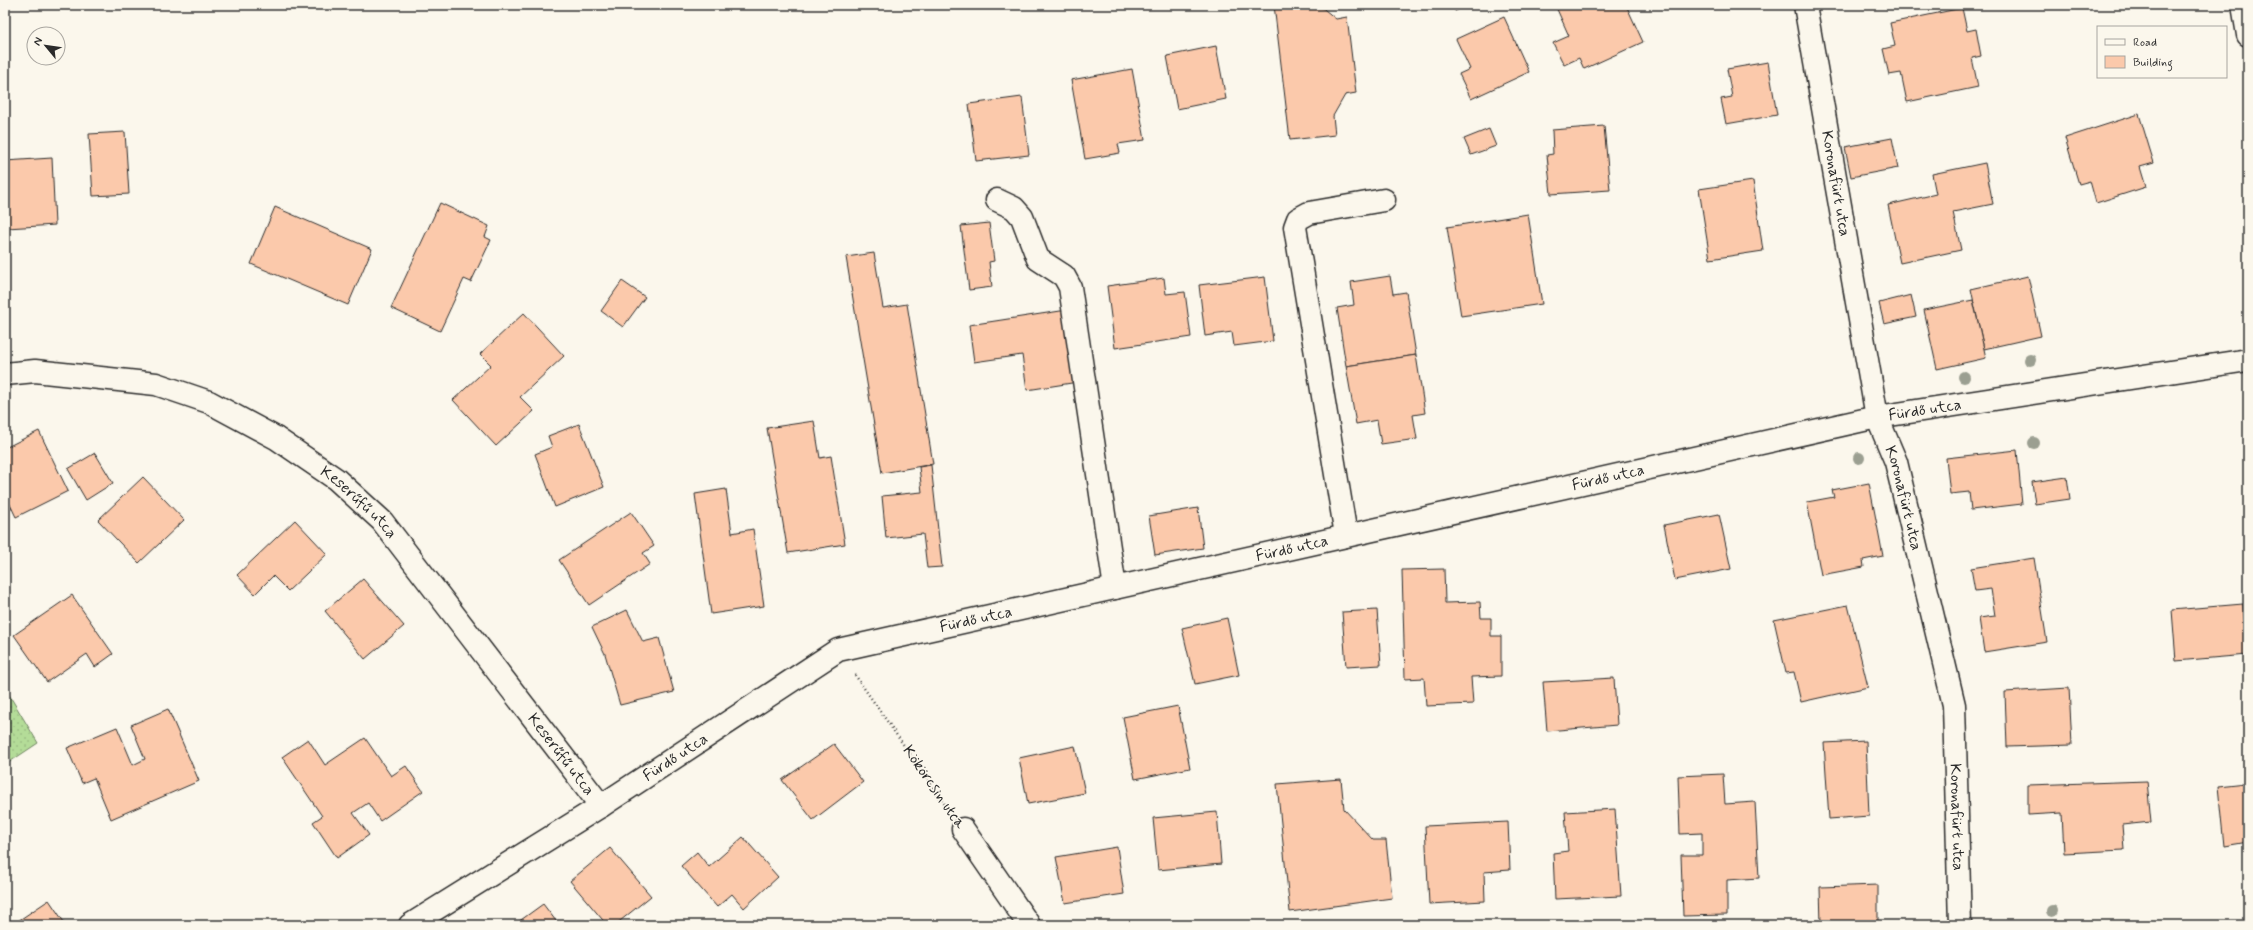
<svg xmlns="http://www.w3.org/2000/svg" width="2253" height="930" font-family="Mynerve,sans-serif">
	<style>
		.grass { fill: url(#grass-dots); stroke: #708462 }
		.building { fill: #fbc9ab; stroke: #2b2b2b }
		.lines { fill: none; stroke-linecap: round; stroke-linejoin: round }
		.minor-casing { stroke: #2b2b2b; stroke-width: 25 }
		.path { stroke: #2b2b2b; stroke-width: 2.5; stroke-dasharray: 1 3; stroke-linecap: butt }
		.minor { stroke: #fbf7ec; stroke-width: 22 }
		.tree { fill: #9b9f91 }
		.labels { text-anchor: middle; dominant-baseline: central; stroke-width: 3; stroke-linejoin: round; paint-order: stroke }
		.street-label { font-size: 16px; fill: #2b2b2b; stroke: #fbf7ec }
	</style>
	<defs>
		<pattern id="grass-dots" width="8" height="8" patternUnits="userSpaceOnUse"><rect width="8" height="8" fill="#b4dc98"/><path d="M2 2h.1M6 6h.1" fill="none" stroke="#9bbd83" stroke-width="1.8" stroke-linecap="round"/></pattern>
	</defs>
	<rect width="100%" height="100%" fill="#fbf7ec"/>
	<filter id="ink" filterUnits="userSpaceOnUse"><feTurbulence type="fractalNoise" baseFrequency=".025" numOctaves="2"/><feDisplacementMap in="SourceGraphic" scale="8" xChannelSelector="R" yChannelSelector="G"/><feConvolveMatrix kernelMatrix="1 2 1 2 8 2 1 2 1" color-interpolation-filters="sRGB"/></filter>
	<g filter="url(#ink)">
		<path class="grass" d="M5,688L38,743L5,765Z"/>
		<g class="building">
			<path d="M1274,5H1319L1336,19L1347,17L1356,93L1345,95L1333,116L1335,135L1290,140Z"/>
			<path d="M1453,5H1470L1455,11Z"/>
			<path d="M1561,5H1626L1643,42L1584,69L1579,58L1564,65L1553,43L1569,36L1556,7Z"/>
			<path d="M1915,5H1939L1916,10Z"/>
			<path d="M1962,8L1967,31L1976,29L1981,56L1972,58L1978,87L1907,102L1901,73L1889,75L1883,49L1895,46L1890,23Z"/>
			<path d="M1504,17L1529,72L1471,99L1459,74L1470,69L1456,39Z"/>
			<path d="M1216,46L1226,99L1177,109L1167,56Z"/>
			<path d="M1768,62L1777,115L1726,124L1721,99L1732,97L1727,69Z"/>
			<path d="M1132,69L1145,140L1118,144L1120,153L1085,159L1071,80Z"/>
			<path d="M1022,97L1029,155L976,161L969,104Z"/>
			<path d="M2139,114L2154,163L2140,167L2146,187L2096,203L2090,181L2079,184L2065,138Z"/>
			<path d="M1604,126L1610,190L1551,194L1547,155L1553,154L1552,130Z"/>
			<path d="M1489,129L1496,146L1471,155L1464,139Z"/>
			<path d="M125,132L129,194L93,196L89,134Z"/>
			<path d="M1892,138L1898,168L1851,177L1845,147Z"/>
			<path d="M52,158L55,225L7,228L5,161Z"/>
			<path d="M1985,163L1993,204L1953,212L1961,250L1900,263L1888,205L1936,194L1932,174Z"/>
			<path d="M1753,181L1763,251L1710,259L1699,189Z"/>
			<path d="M440,203L489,226L485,237L491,240L471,282L464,279L440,331L391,308Z"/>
			<path d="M275,207L372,249L348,305L251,264Z"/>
			<path d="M1528,214L1542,304L1461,316L1447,227Z"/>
			<path d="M989,223L994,261L989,262L992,287L969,290L961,226Z"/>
			<path d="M874,253L883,308L907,304L933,464L882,473L846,257Z"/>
			<path d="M1390,276L1393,294L1406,292L1416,355L1346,366L1337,308L1354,305L1351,282Z"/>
			<path d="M2028,276L2041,336L1984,349L1971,289Z"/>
			<path d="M1265,277L1273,341L1234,346L1232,332L1205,336L1199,285Z"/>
			<path d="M1164,278L1166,294L1185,292L1191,337L1115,348L1107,286Z"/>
			<path d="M622,281L645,297L623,327L601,311Z"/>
			<path d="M1911,295L1916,317L1884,324L1879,303Z"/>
			<path d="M1973,300L1986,358L1937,369L1924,310Z"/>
			<path d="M1067,310L1078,382L1027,390L1022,355L974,362L969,325Z"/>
			<path d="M524,313L564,356L520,397L534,411L496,446L453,400L491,365L480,354Z"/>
			<path d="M1416,355L1425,413L1413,415L1417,439L1381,444L1377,420L1356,424L1346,366Z"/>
			<path d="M814,421L820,458L831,456L845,544L788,553L767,428Z"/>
			<path d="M579,424L604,487L555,507L535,454L552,447L548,436Z"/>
			<path d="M39,431L68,491L16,517L5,494V448Z"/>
			<path d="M2017,450L2022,504L1971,510L1969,492L1950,494L1946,458Z"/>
			<path d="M95,453L113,483L86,500L68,469Z"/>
			<path d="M931,465L942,567L927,568L923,534L886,538L882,496L922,492L919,467Z"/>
			<path d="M143,477L184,520L139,563L98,520Z"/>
			<path d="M2067,477L2070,499L2035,504L2032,482Z"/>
			<path d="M1869,483L1883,556L1863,560L1864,567L1821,575L1807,502L1834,497L1832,490Z"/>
			<path d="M726,489L732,533L753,529L764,606L711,614L695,494Z"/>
			<path d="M1198,508L1203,548L1155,555L1149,516Z"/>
			<path d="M631,512L654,546L643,553L650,564L589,605L559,560Z"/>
			<path d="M1719,514L1731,569L1675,580L1664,525Z"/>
			<path d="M295,520L327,554L288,591L273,576L255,594L237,575Z"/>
			<path d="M2034,558L2047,642L1984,652L1979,618L1995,616L1991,589L1975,591L1971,568Z"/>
			<path d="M1444,569L1445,603L1480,602L1481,618H1491V636H1501V676L1471,677L1473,704L1426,706L1424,678L1405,679L1402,570Z"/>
			<path d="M363,579L404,626L365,659L325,611Z"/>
			<path d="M72,595L113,654L95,667L87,654L47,682L14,635Z"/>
			<path d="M2243,604L2247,655L2176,661L2172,610Z"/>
			<path d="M1848,605L1868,687L1801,702L1794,672L1786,673L1774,620Z"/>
			<path d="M627,610L643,642L659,638L674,692L620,705L605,654L592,627Z"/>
			<path d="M1377,610L1381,665L1346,667L1342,612Z"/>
			<path d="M1227,618L1239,675L1195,684L1182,628Z"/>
			<path d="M1614,678L1617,725L1547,731L1543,682Z"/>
			<path d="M2069,688L2072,745L2007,747L2005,692Z"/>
			<path d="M1178,706L1190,768L1135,779L1123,717Z"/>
			<path d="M168,709L199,781L111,819L94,778L82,783L67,748L117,727L133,765L145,759L131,725Z"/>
			<path d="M365,738L391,776L406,766L423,791L380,821L368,803L353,813L369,835L337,858L313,822L322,816L282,757L308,739L325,765Z"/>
			<path d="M1866,741L1869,816L1829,819L1824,743Z"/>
			<path d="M834,744L863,782L813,820L782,780Z"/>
			<path d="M1075,746L1085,793L1028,804L1019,758Z"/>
			<path d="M1723,774L1725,804L1755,802L1759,878L1727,880V915L1683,916L1681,855H1702V833L1680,834L1678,776Z"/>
			<path d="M1341,779L1344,809L1373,840H1386L1392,898L1290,912L1277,784Z"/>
			<path d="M2147,781L2151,822L2122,825L2124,850L2064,853L2062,813L2028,815V785Z"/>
			<path d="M2246,783L2248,842L2224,846L2218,786Z"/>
			<path d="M1615,809L1621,896L1555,899L1553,853L1568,851L1565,812Z"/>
			<path d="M1217,812L1221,864L1158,870L1153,818Z"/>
			<path d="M1508,822L1510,870L1484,872L1485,901L1429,904L1425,826Z"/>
			<path d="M743,837L778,877L744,908L732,894L717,907L681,866L697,852L709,867Z"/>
			<path d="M1117,847L1124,894L1065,903L1056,857Z"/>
			<path d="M610,848L651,896L615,925H607L570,881Z"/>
			<path d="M1878,885V925H1821L1820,887Z"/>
			<path d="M49,900L66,925H12Z"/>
			<path d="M543,904L559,925H514Z"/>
		</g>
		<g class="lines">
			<g class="minor-casing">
				<g id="minor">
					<path id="s1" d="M1805,5L1877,417L1896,462L1954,705L1960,925"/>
					<path d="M2243,5L2248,35"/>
					<path d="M997,200L1014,208L1022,217L1038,259L1064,276L1070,287L1115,588"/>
					<path id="s2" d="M5,374L35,371L156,384L209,402L276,438L336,479L382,521L601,806"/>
					<path d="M1346,535L1295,227L1298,219L1309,213L1384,200"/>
					<path d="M963,829L1029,925"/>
					<path id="s3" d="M410,925L601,806L838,650L1877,417L2248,360"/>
				</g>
			</g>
			<path class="path" d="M855,675L946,806"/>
			<use href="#minor" class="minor"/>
		</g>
		<g class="tree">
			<circle cx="2030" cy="360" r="6"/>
			<circle cx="1964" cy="377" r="6"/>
			<circle cx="2034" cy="443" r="6"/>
			<circle cx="1859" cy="458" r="6"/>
			<circle cx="2052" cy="911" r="6"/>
		</g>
	</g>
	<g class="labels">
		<g class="street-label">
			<text stroke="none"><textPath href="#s1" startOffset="181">Koronafürt utca</textPath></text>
			<text stroke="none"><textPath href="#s3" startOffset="1622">Fürdő utca</textPath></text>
			<text stroke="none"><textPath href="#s3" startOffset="1298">Fürdő utca</textPath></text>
			<text stroke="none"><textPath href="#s1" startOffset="504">Koronafürt utca</textPath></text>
			<text stroke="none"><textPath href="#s2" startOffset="389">Keserűfű utca</textPath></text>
			<text stroke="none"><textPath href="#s3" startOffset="974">Fürdő utca</textPath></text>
			<text stroke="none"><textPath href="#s3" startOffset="650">Fürdő utca</textPath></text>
			<text stroke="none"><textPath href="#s2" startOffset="713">Keserűfű utca</textPath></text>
			<text stroke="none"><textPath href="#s3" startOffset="314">Fürdő utca</textPath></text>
			<text transform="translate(934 787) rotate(55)">Kökörcsin utca</text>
			<text stroke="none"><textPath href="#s1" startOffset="829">Koronafürt utca</textPath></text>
		</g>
	</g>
	<rect width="2253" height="930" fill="none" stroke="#fbf7ec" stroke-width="20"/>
	<rect x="10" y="10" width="2233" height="910" fill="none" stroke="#2b2b2b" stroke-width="1.5" filter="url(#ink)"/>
	<rect x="2097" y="26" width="130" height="52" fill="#fbf7ec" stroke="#a8a59f"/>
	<rect x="2105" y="39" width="20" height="6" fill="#fbf7ec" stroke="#a8a59f"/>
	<text x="2133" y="46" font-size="12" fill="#2b2b2b">Road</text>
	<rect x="2105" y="56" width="20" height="12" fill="#fbc9ab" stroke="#a8a59f"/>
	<text x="2133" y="66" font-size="12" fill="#2b2b2b">Building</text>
	<g transform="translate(46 46) rotate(299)"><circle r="19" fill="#fbf7ec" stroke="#a8a59f"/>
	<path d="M0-3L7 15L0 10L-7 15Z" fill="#2b2b2b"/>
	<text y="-6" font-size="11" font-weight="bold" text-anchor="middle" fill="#2b2b2b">N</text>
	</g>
</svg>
